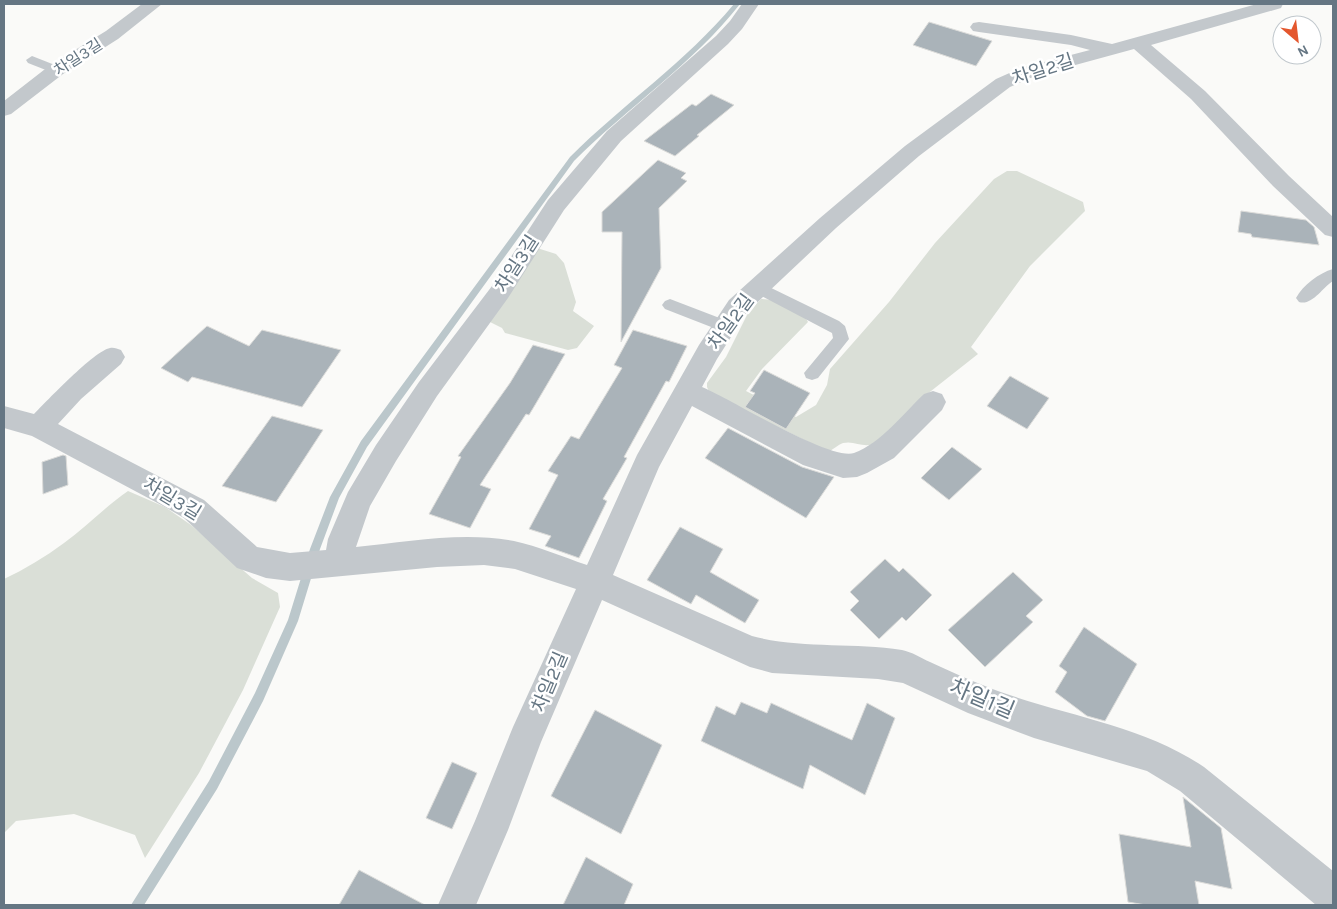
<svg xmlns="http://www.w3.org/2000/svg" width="1337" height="909" font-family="Karla,'Noto Sans KR',sans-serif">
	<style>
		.green { fill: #dadfd7 }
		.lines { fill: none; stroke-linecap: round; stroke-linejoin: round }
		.stream { fill: #bbc7cb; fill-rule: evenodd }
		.building { fill: #aab3b9; stroke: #dcdcda }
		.service { fill: #c3c8cc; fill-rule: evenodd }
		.minor { fill: #c3c8cc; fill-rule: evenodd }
		.labels { text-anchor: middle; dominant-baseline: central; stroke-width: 5; stroke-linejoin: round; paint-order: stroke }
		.far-street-label { font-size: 16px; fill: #657683; stroke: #fff }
		.street-label { font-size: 19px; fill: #657683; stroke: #fff }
		.near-street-label { font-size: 22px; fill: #657683; stroke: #fff }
	</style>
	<rect width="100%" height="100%" fill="#fafaf8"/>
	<g class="green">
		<path d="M1007,171H1017L1083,202L1085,211L1030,266L971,347L978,354L926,395L878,442C864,450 856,440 843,443C838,445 833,449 829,452L710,394L707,387V383L726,357L749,311L761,299C775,299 803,309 808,322L762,369L746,391L796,417L816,405L827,385L830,369L889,302L935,243L994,179Z"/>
		<path d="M537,248L556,254L564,263L576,302L573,311L594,326L577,348L568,350L505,333L502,328L488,321Z"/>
		<path d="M128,491L165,507L191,525L252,578L278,593L280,607L243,690L199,773L145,858L135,835L74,814L16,821L4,833V579C25,569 45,557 64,543C86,527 105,507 128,491Z"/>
	</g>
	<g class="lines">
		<path class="stream" d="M734,4H740C693,64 628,107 574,161L367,447L339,498L320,549L298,621L263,701L217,789L144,905H131L209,781L255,693L288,620L310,549L330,497L361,441L570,157C623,104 686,62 734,4Z"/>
	</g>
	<g class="building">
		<path d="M929,22L992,41L976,66L913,45Z"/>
		<path d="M711,94L734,105L697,135L699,136L675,156L644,141L692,104L696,106Z"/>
		<path d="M658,160L686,173L681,178L687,181L659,208L661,268L621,342L622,232H602V212Z"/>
		<path d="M1241,211L1306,220L1314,227L1319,245L1252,237L1251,234L1238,232Z"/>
		<path d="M207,326L249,346L262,330L341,350L302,407L192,377L188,382L161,368Z"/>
		<path d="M633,330L687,346L669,382L666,381L624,457L627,458L603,499L607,501L579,558L545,546L551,536L529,529L558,475L548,471L571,436L579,439L622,368L614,365Z"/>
		<path d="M533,345L565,354L535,405L529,415L526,414L480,485L491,489L470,528L429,514L461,457L458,456L510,383Z"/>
		<path d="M764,370L810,393L786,429L745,407L755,393L750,391Z"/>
		<path d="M1010,376L1049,398L1027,429L987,406Z"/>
		<path d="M272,416L323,430L276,502L222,486Z"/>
		<path d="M728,428L802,467L834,477L806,518L705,458Z"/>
		<path d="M952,447L982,469L949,500L921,478Z"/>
		<path d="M63,455L66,456L68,485L43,494L42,462Z"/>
		<path d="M680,527L723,549L710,572L759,600L745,623L696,595L691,604L647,580Z"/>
		<path d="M885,559L899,572L903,568L932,595L906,621L902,617L879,639L850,610L859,601L850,592Z"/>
		<path d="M1013,572L1043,600L1026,616L1033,622L985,667L948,630Z"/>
		<path d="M1084,627L1137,664L1105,721L1087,716L1055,692L1067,672L1059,666Z"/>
		<path d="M741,702L767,713L771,703L852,740L867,703L895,718L865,795L810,765L803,789L701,741L716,706L735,715Z"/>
		<path d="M595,710L662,745L621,834L551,796Z"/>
		<path d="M452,762L477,773L452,829L426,818Z"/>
		<path d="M1183,797L1221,828L1232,889L1195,881L1199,905H1146L1128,902L1119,834L1191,847Z"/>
		<path d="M586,857L633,884L624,905H563Z"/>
		<path d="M359,870L425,905H339Z"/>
	</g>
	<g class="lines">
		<g class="service">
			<path d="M32,56L60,67L62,70L56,74L28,63L26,60Z"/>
			<path d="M1333,269V281C1322,288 1312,306 1299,302L1296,298C1303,285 1319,273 1333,269Z"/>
			<path d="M757,281L839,321L845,326L849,339L818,378L812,380L806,378L804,373L833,338L832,333L752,291L749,287L752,283Z"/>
			<path d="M670,299L730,322L732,326L730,330L724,332L665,309L662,305L665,301Z"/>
		</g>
		<g class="minor">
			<path d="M142,4H162L118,39L63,74L11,114L4,116V101L49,66L106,31Z"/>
			<path d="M742,4H759L742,29L728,44L621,141L564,210L508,298L437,396L396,461L370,506L356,547C407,542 462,531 514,541C538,546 563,557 587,565L637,455L699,345L729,300L820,218L905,146L996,79L1021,68L1090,50L1071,45L979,32L973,31L970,27L973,23L979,22L1071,35L1112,44L1257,4H1283L1281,8L1151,45L1205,91L1289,176L1333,217V237L1325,235L1273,186L1191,99L1134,49L1035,76L1010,87L919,156L836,228L747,312L717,359L702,387C731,399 830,461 854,453C881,443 903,414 924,394L933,391L942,394L946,402L942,410L894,458L867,473L857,477L843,478L803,465L692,406L659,467L613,575L752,636C800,649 852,642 902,650C912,652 921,658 930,662C948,670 967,679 985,686C1057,715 1140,723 1204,767L1333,871V905H1316L1180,791L1147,771L1034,738L968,713L903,683L878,679L772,673L750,667L602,600L541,742L508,830L476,905H438L475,821L513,727L576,589L515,569L484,565L437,567L290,581L266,578L237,568L184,518L165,507L32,436L4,428V406L34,414C47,401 94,351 110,348C114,347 117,349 121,350L125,357L121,364L81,399L58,424L204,500L257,547L290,553L326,550L328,539L348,492L376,445L419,382L492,286L548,200L607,131L716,36L730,21Z"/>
		</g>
	</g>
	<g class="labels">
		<g class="far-street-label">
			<text transform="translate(78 57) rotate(-33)">차일3길</text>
		</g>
		<g class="street-label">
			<text transform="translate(1043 70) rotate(-18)">차일2길</text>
			<text transform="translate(517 264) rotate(-57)">차일3길</text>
			<text transform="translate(731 322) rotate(-54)">차일2길</text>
			<text transform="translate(172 499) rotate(31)">차일3길</text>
			<text transform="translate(550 682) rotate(-67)">차일2길</text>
		</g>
		<g class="near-street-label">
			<text transform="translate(982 699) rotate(23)">차일1길</text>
		</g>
	</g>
	<rect width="1337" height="909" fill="none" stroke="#657683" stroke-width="10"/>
	<g transform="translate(1297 40) rotate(152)"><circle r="24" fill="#ffffff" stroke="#c1c8cd"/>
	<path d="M0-4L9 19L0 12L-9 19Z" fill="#e4572e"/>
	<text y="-8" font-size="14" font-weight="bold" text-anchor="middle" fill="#657683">N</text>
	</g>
</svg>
